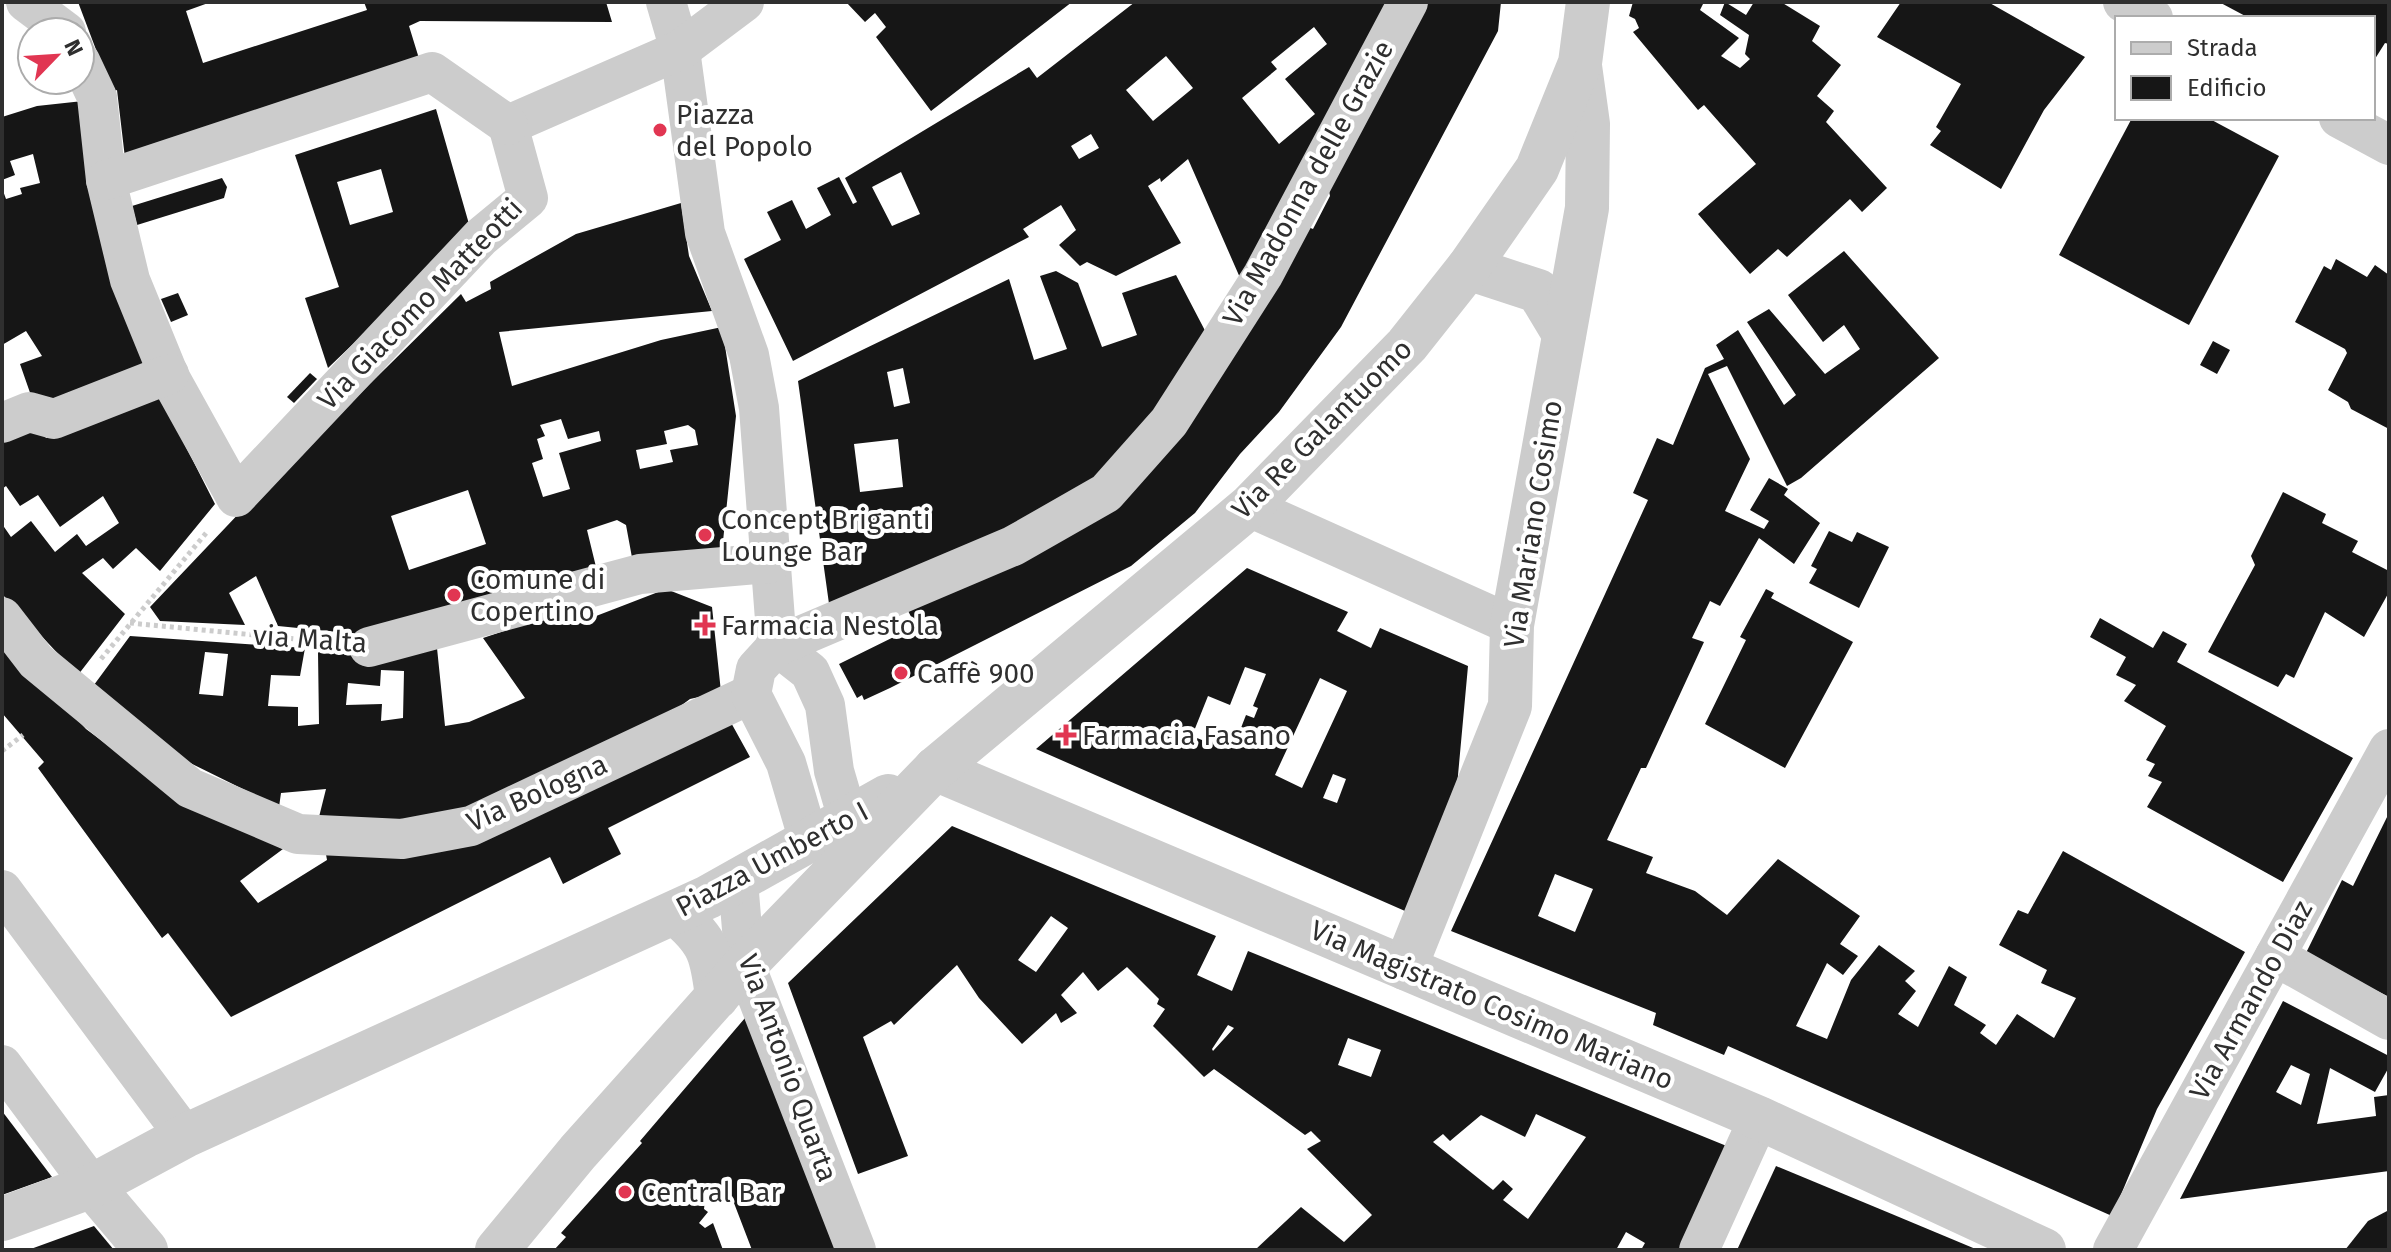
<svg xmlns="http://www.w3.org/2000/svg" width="2391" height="1252" font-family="'Fira Sans',sans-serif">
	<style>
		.building { fill: #161616; fill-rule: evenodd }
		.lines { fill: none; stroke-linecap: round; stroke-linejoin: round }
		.path { stroke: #ccc; stroke-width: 5; stroke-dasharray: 4 4; stroke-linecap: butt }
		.minor { stroke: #ccc; stroke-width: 40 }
		.tertiary { stroke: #ccc; stroke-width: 44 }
		.poi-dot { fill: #e13652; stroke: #fff; stroke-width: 3 }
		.labels { text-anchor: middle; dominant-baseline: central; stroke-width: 8; stroke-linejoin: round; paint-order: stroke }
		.poi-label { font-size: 28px; fill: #2f2f2f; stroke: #fff; text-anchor: start }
		.street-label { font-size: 28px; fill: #2f2f2f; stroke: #fff }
	</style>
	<rect width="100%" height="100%" fill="#fff"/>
	<g class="building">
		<path d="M78,2H211L186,11L203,63L367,10L364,2H606L612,22L420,21L409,26L421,65L125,158L117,90L112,92Z"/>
		<path d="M846,2H1072L931,111L876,37L886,27L875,13L865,22Z"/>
		<path d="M1135,2H1399L1241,280L1188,159L1161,182L1160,178L1148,186L1181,243L1116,276L1087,262L1080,266L1059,245L1076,230L1061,205L1023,229L1029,237L793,361L744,259L781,240L767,212L792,200L806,229L831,215L817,188L839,177L853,204L857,202L845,178L1029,67L1037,78ZM1314,27L1327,44L1285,79L1315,114L1279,144L1242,98L1277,69L1271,62ZM1166,56L1193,88L1153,121L1126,90ZM1091,134L1099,148L1079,159L1071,146ZM901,172L920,214L892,226L872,187Z"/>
		<path d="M1428,2H1501L1498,31L1341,327L1279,412L1240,454L1195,513L1131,566L890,688L864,700L862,695L857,698L839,664L916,626L907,609L1097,512L1308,227L1313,229L1330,196L1328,186Z"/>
		<path d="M1633,2H1704L1700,10L1739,38L1721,56L1740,68L1750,59L1745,54L1749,35L1720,15L1725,2L1746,15L1754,2H1781L1820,26L1812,41L1841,65L1817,96L1834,111L1826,122L1887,188L1862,212L1850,199L1787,257L1778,249L1750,274L1698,214L1756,164L1704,105L1698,110L1633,32L1639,28L1635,19L1629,16Z"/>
		<path d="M1901,2H1988L2085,57L2044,110L2001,189L1930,145L1941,131L1936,127L1961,84L1877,37Z"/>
		<path d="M2219,2H2389V44L2385,43L2373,62V18H2249Z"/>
		<path d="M83,101L146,363L35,407L20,364L42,356L26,331L2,345V188L6,199L22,194L20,188L40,183L33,154L10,161L15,175L2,180V117L37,106Z"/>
		<path d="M436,109L471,231L328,368L305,298L339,287L295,155ZM381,169L393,212L350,225L337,182Z"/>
		<path d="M2132,118H2208L2279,156L2189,325L2059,255Z"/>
		<path d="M222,178L227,187L224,198L137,225L132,206Z"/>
		<path d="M681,203L689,256L712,311L499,332L512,386L661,340L722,327L736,416L722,551L633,563L626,525L617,520L587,530L597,571L358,634L278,626L256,576L229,593L245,625L160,621L150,607L245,507L461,294L466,302L491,289L490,282L576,234ZM561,419L568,439L599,431L601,441L559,453L570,489L543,497L532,463L543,459L537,439L545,436L540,425ZM688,425L695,430L698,445L670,450L673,462L640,469L636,450L667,444L664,431ZM468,490L486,544L409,570L391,516Z"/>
		<path d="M1844,251L1939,358L1801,478L1787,486L1727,366L1708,374L1750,459L1725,511L1764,529L1769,521L1750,510L1769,478L1788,489L1784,495L1820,523L1794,564L1759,538L1720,606L1710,601L1692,638L1704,642L1646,768H1641L1607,840L1653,857L1646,873L1695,891L1727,915L1778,859L1860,916L1840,944L1858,956L1843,975L1827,963L1796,1026L1827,1039L1851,980L1879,945L1915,971L1905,981L1916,991L1898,1014L1918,1027L1949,966L1967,977L1954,1005L1986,1025L1980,1033L1996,1045L2017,1014L2054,1038L2076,998L2041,983L2047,970L1999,945L2018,910L2028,914L2063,851L2245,952L2157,1109L2112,1216L1728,1046L1724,1055L1653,1025L1656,1013L1451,931L1648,500L1633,493L1657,438L1673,445L1705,368L1724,359L1716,345L1738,330L1784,405L1796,395L1747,322L1769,309L1825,374L1860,349L1844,325L1823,342L1788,295ZM1555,874L1593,889L1575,932L1538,916Z"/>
		<path d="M2336,259L2367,277L2375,265L2389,275V429L2351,409L2348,402L2328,390L2347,353L2345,349L2295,322L2324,266L2331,270Z"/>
		<path d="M1056,271L1078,283L1102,347L1137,335L1122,293L1176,275L1212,344L1084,493L830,611L798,381L1009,279L1034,360L1067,349L1040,276ZM903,368L910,403L894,407L887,372ZM898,439L903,487L860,492L854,444Z"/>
		<path d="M178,293L188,315L171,322L161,299Z"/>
		<path d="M2213,341L2230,350L2217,374L2200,365Z"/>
		<path d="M310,373L317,379L294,403L287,397Z"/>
		<path d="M158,392L215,504L160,571L136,548L113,569L103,558L82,573L125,614L78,675L2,594V524L11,537L31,521L55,552L77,534L86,546L119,523L103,496L60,527L38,495L20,506L6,486L2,489V440L41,427L46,438Z"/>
		<path d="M2283,492L2326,514L2322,523L2358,541L2352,552L2389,571V592L2364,637L2325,612L2294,678L2286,674L2278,687L2208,652L2255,565L2251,556Z"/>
		<path d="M1829,531L1852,542L1857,532L1889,547L1859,608L1809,583L1817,569L1811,566Z"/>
		<path d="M1247,568L1348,612L1337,631L1371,648L1380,628L1468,666L1455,808L1405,911L1036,749ZM1245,667L1266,674L1253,706L1258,708L1254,718L1246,715L1239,733L1232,729L1229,736L1216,731L1212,744L1192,736L1208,696L1230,705ZM1320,678L1347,691L1302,788L1275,775ZM1333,774L1346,779L1337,803L1323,798Z"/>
		<path d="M666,589L712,607L721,692L690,699L648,730L476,812L341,827L318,821L326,789L281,793L279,807L176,756L91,689L130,636L305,648L300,676L271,675L268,706L298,707V726L319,724L318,652L383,657L437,648L445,726L469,722L525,698L483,638L572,608L578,623ZM205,652L228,654L223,696L199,694ZM381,670L404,671L403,718L381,721L382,704L346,705L348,683L380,686Z"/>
		<path d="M1766,589L1774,593L1771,598L1853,642L1785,768L1705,724L1746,640L1740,637Z"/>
		<path d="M2100,618L2153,648L2163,631L2187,644L2177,662L2353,758L2283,882L2147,807L2162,782L2148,776L2155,764L2146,760L2166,726L2124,701L2136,685L2116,675L2126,657L2090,637Z"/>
		<path d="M2,639L86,729L176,796L283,849L240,881L258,903L327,860L325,849L420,850L729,719L750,757L608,828L621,854L563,884L550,857L231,1017L168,933L162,938L38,768L44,762L2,713Z"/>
		<path d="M2389,813V997L2305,955L2342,880L2353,886Z"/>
		<path d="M952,826L1216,936L1197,975L1232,991L1248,951L1734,1149L1686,1250H1641L1645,1243L1626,1232L1616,1250H1255L1301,1207L1344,1242L1372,1215L1307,1149L1321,1141L1311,1131L1305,1135L1214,1069L1204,1077L1153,1026L1165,1009L1157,1004L1159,999L1127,967L1098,991L1083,972L1061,995L1077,1013L1061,1023L1056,1013L1022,1044L979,998L957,965L894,1025L891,1021L863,1037L908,1156L858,1174L788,983ZM1051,916L1068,928L1036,972L1018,960ZM1228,1025L1234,1028L1213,1051L1212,1049ZM1348,1038L1381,1050L1371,1077L1338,1065ZM1536,1114L1586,1137L1528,1219L1503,1200L1513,1189L1503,1180L1493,1190L1433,1142L1443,1134L1450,1141L1481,1115L1525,1137Z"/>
		<path d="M2283,1001L2389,1056V1067L2375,1092L2330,1068L2317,1124L2376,1116L2374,1097L2389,1095V1171L2180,1199ZM2291,1065L2310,1074L2301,1105L2276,1092Z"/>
		<path d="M745,1018L844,1250H752L729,1190L705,1200L704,1209L708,1212L699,1223L705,1228L713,1223L723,1250H554L566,1237L561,1233L642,1143L640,1141Z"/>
		<path d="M2,1111L52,1177L2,1195Z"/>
		<path d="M1776,1166L1887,1212L1978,1250H1737Z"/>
		<path d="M2389,1210V1250H2345L2368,1221Z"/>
		<path d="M94,1226L114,1250H28Z"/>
	</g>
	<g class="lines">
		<g class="path">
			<path d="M130,623L327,642"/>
			<path d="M101,659L207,532"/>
			<path d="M2,751L23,735"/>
		</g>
		<g class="minor">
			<path d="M26,2L66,32"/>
			<path d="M666,2L680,50L705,233L749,355L759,408L777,646L810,672L825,705L834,771L848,819L843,850"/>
			<path d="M2123,2L2153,18"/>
			<path d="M80,61L97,97L106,180L130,280L170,378L236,497L481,237L528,198L508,125L680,50L744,2"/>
			<path d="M2339,118L2389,145"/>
			<path d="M106,180L432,72L508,125"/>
			<path d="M2,423L29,412L54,419L169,374"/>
			<path d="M1249,507L1512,625"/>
			<path d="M2,617L36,661L190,788L298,834L402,839L471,826L751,694"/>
			<path d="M369,647L640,574L770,563"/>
			<path d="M809,841L786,763L751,694L756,669L777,646L1013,546L1106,493L1169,422L1263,275L1408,2"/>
			<path d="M738,881L745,965L856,1250"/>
			<path d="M2,890L185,1136"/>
			<path d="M2275,956L2389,1020"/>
			<path d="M2,1065L92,1186"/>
			<path d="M1699,1250L1759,1118"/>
			<path d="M2113,1250L2389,749"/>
		</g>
		<g class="tertiary">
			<path d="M1468,268L1538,291L1564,334"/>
			<path d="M935,769L1759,1118L2044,1250"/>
			<path d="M675,913C709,941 712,954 717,997"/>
			<path d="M1405,968L1510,706L1512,625L1587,208L1588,124L1580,66"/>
			<path d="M92,1186L146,1250"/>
			<path d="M2,1219L92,1186L185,1136L708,897L888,796"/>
			<path d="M497,1250L578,1152L745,965L935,769L1249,507L1407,345L1468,268L1537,169L1580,63L1588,2"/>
		</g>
	</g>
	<g class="poi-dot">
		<circle cx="660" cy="130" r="8"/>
		<circle cx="705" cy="535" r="8"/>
		<circle cx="454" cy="595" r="8"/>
		<path d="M701 613h8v8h8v8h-8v8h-8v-8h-8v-8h8z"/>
		<circle cx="901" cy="673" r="8"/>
		<path d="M1062 723h8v8h8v8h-8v8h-8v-8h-8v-8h8z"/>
		<circle cx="625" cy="1192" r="8"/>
	</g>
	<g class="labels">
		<g class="poi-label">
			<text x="676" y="114">Piazza<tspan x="676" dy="32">del Popolo</tspan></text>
			<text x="721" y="519">Concept Briganti<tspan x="721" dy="32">Lounge Bar</tspan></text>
			<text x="470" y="579">Comune di<tspan x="470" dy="32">Copertino</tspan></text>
			<text x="721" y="625">Farmacia Nestola</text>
			<text x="917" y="673">Caffè 900</text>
			<text x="1082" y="735">Farmacia Fasano</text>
			<text x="641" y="1192">Central Bar</text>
		</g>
		<g class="street-label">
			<text transform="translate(1308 183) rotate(-61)">Via Madonna delle Grazie</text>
			<text transform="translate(420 304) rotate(-46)">Via Giacomo Matteotti</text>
			<text transform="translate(1322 429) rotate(-45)">Via Re Galantuomo</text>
			<text transform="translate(1533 524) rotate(-81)">Via Mariano Cosimo</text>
			<text transform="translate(310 639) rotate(4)">via Malta</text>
			<text transform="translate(537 793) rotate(-24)">Via Bologna</text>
			<text transform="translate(772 859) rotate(-28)">Piazza Umberto I</text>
			<text transform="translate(2251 1000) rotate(-61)">Via Armando Diaz</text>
			<text transform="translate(1492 1005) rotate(23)">Via Magistrato Cosimo Mariano</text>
			<text transform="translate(788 1068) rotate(70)">Via Antonio Quarta</text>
		</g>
	</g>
	<rect width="2391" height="1252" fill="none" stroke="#2f2f2f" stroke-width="8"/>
	<rect x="2115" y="16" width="260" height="104" fill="#ffffff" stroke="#acacac" stroke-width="2"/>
	<rect x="2131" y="42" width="40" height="12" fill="#cccccc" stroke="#acacac" stroke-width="2"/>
	<text x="2187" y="56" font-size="24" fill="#2f2f2f">Strada</text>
	<rect x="2131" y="76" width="40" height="24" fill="#161616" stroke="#acacac" stroke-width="2"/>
	<text x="2187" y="96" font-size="24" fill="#2f2f2f">Edificio</text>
	<g transform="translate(56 56) rotate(65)"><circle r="38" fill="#ffffff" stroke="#acacac" stroke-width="2"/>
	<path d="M0-6L14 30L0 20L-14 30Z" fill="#e13652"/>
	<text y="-12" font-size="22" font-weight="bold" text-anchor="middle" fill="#2f2f2f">N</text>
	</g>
</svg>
